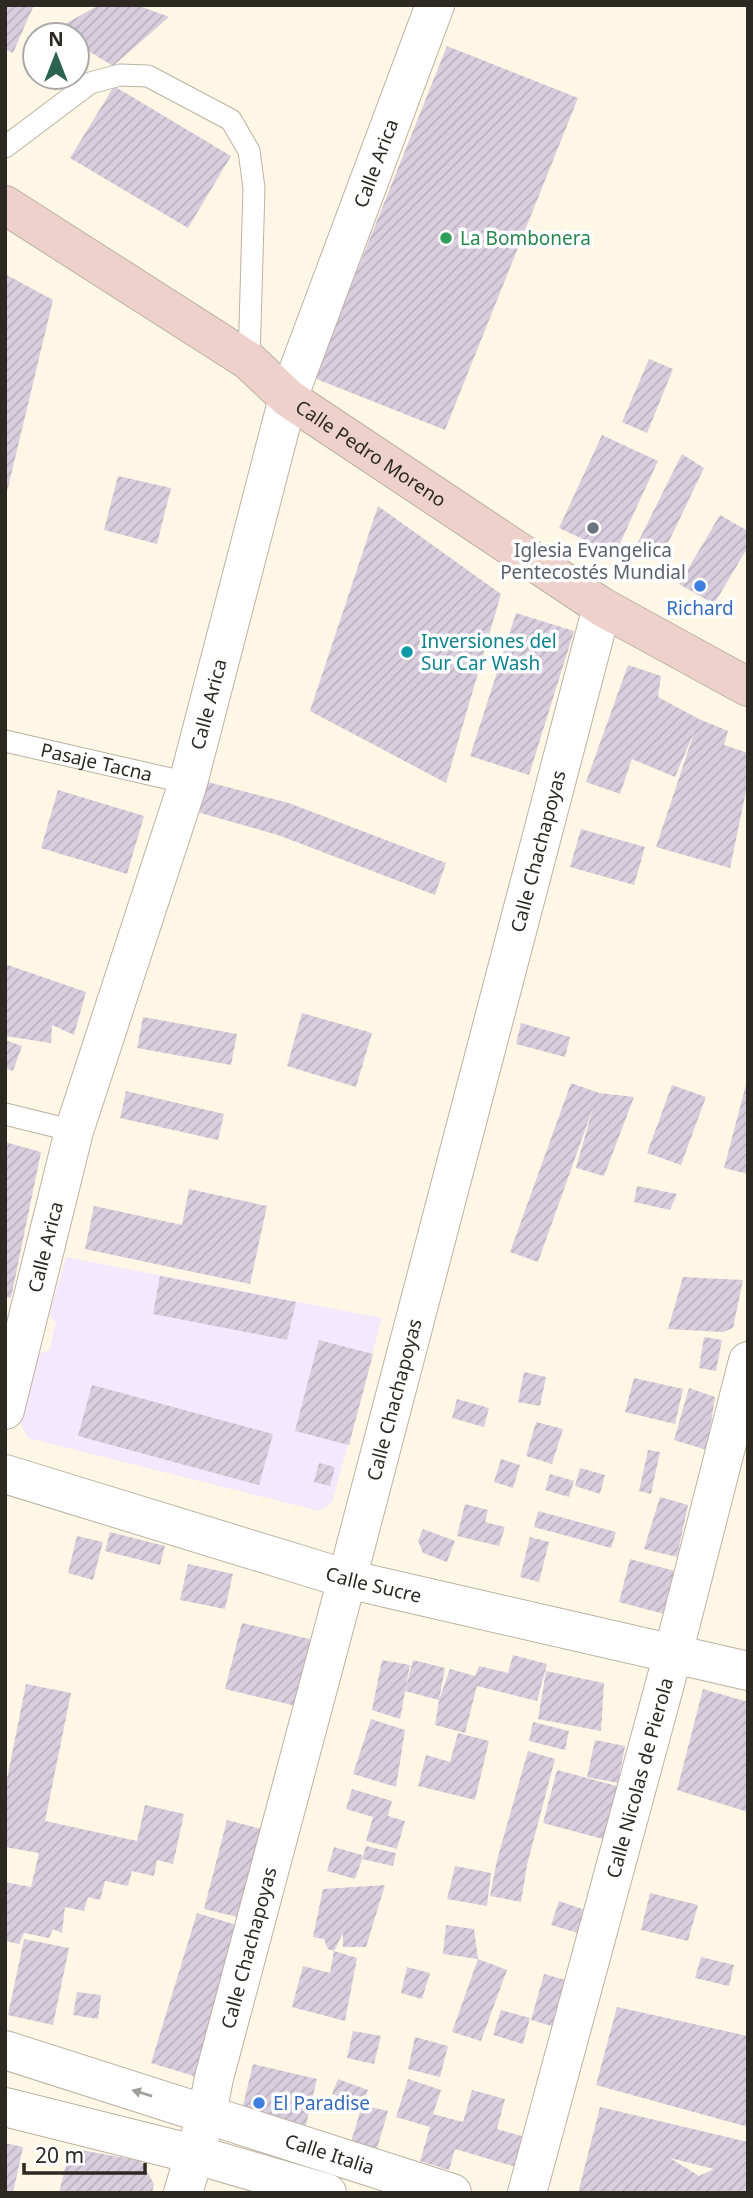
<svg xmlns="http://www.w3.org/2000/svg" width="753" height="2198" font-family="'Noto Sans',sans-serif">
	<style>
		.education { fill: #f3e8fd }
		.building { fill: url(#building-hatch); fill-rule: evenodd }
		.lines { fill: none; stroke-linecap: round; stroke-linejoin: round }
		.service-casing { stroke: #bbb3a3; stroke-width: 23 }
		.minor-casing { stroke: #bbb3a3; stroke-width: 40 }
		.secondary-casing { stroke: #bbb3a3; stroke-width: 40 }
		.service { stroke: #fff; stroke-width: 21 }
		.minor { stroke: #fff; stroke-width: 38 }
		.secondary { stroke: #eed1ca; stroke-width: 38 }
		.oneway { fill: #a09f9c }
		.leisure-dot { fill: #2e9e5b; stroke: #fff; stroke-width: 2.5 }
		.worship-dot { fill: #6b7280; stroke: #fff; stroke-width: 2.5 }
		.shop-dot { fill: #3f7fe0; stroke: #fff; stroke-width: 2.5 }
		.culture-dot { fill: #0f9aa8; stroke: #fff; stroke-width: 2.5 }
		.labels { text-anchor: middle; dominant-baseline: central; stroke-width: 7; stroke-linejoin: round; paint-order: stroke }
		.street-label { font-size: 19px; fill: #2c2923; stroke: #fff }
		.leisure-label { font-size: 19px; fill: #27864d; stroke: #fff; text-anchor: start }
		.worship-label { font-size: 19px; fill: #5b616d; stroke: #fff }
		.shop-label { font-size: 19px; fill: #366cbe; stroke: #fff }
		.culture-label { font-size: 19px; fill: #0d838f; stroke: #fff; text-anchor: start }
	</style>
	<defs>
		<pattern id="building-hatch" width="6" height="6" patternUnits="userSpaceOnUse" patternTransform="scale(1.75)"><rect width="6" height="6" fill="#d9cede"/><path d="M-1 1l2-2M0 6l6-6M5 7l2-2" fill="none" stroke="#bab1be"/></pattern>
	</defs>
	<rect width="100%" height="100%" fill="#fff7e5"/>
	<path class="education" d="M66,1257L382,1318L332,1503L319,1511L28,1438L19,1420L38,1354L49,1351L56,1323L49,1315Z"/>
	<g class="building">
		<path d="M5,5H34L13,53L5,49Z"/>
		<path d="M99,5H137L169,17L113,66L77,44V35H62L54,30Z"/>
		<path d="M447,46L578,98L445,430L314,378Z"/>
		<path d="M114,86L231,156L188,228L70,158Z"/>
		<path d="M5,274L53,300L6,496H5Z"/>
		<path d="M649,359L673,369L647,433L622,422Z"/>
		<path d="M602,435L658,461L615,554L559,528Z"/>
		<path d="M682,454L704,468L660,560L635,548Z"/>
		<path d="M118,476L171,488L157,544L104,530Z"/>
		<path d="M378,506L501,594L446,783L310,711Z"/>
		<path d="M720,515L748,531V547L714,604L679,584Z"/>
		<path d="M516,613L574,631L529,775L470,756Z"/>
		<path d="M628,665L661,676L658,697L699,719L728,731L724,745L748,753V782L730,868L656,847L695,730L675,777L632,759L620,794L586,782Z"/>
		<path d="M204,781L289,803L446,863L435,895L278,835L197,812Z"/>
		<path d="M58,790L144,816L127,874L41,848Z"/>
		<path d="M581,829L645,847L634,885L570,867Z"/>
		<path d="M5,964L86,992L74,1035L52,1025L51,1043L5,1036Z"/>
		<path d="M302,1013L372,1033L356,1087L287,1066Z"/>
		<path d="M143,1017L237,1034L231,1065L137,1048Z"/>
		<path d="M521,1023L570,1037L565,1057L516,1044Z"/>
		<path d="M5,1040L22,1046L13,1071L5,1068Z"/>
		<path d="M747,1081H748V1174L724,1168Z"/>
		<path d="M571,1083L599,1093L634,1097L604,1176L576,1168L593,1108L538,1262L510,1252Z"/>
		<path d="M672,1085L706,1097L681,1165L647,1153Z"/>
		<path d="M126,1091L224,1114L218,1140L120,1118Z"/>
		<path d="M5,1142L41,1152L11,1298L5,1297Z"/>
		<path d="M637,1186L677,1194L670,1210L634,1202Z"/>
		<path d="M189,1189L267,1206L250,1284L85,1249L94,1206L182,1225Z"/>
		<path d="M160,1276L296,1302L287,1340L153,1314Z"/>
		<path d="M683,1277L743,1280L733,1328L723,1332L668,1329Z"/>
		<path d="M704,1337L722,1340L716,1371L699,1368Z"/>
		<path d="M319,1340L373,1354L349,1445L295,1431Z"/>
		<path d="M524,1372L546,1377L540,1406L518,1402Z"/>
		<path d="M634,1378L683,1389L675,1424L625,1412Z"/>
		<path d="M92,1385L273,1434L259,1485L78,1436Z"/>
		<path d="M689,1388L715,1397L707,1450L674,1440Z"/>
		<path d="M457,1399L489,1408L484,1427L452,1418Z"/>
		<path d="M536,1422L563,1429L552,1464L526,1456Z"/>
		<path d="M648,1450L660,1452L651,1494L639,1491Z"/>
		<path d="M501,1459L520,1465L513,1488L494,1482Z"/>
		<path d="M319,1463L335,1467L330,1486L314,1482Z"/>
		<path d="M580,1468L605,1475L600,1494L575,1486Z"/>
		<path d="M550,1474L574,1481L569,1497L545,1490Z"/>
		<path d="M660,1497L688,1505L677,1557L644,1549Z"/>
		<path d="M465,1504L488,1510L485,1522L505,1527L499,1546L457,1536Z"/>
		<path d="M538,1511L616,1532L611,1548L534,1527Z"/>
		<path d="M423,1529L455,1541L447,1562L423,1553L418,1541Z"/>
		<path d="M110,1532L165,1546L160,1565L105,1551Z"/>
		<path d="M77,1536L103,1542L93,1580L68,1573Z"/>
		<path d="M530,1537L549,1542L539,1582L520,1577Z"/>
		<path d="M630,1559L675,1571L664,1614L619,1602Z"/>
		<path d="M188,1564L233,1574L225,1609L180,1600Z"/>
		<path d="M242,1623L326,1643L309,1709L225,1689Z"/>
		<path d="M513,1655L547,1664L537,1701L477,1686L465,1733L435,1725L439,1700L405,1691L413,1660L445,1668L439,1700L450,1669L475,1676L479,1666L508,1673Z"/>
		<path d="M382,1660L410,1665L400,1719L372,1710Z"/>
		<path d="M546,1671L604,1683L601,1731L538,1719Z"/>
		<path d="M26,1684L71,1693L45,1821L137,1841L145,1805L184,1814L173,1864L157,1860L154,1876L132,1871L128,1886L105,1881L100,1900L88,1897L84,1911L65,1907L62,1933L53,1929L49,1938L24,1933L19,1944L5,1941V1882L31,1887L39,1853L5,1847V1789Z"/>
		<path d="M703,1689L748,1702V1812L677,1790Z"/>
		<path d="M371,1719L405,1730L396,1787L353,1774Z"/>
		<path d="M533,1722L569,1731L565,1750L529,1741Z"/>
		<path d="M458,1733L489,1741L475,1800L418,1786L426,1755L450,1762Z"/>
		<path d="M595,1740L625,1746L618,1783L587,1777Z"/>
		<path d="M528,1751L555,1759L527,1865L521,1902L490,1896L497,1860Z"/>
		<path d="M557,1770L617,1786L603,1839L543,1823Z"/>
		<path d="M352,1789L392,1801L388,1816L405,1821L397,1849L366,1841L373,1817L346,1809Z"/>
		<path d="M227,1820L270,1831L246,1919L204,1909Z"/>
		<path d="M366,1846L396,1853L393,1866L362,1859L355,1879L327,1871L334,1847L362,1855V1859Z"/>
		<path d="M455,1866L491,1873L487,1906L447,1899Z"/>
		<path d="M385,1885L366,1947H343V1933L334,1951L357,1958L345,2021L292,2007L303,1966L330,1973L334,1951L328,1949L324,1939L313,1937L323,1889Z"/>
		<path d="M650,1893L698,1905L688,1941L641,1930Z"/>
		<path d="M559,1901L588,1911L581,1934L551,1925Z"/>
		<path d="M197,1913L240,1926L194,2076L151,2063Z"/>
		<path d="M446,1925L474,1929L478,1959L507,1970L481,2041L452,2032L478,1959L443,1954Z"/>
		<path d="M24,1939L69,1948L53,2025L8,2015Z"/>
		<path d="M701,1957L734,1965L729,1986L695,1978Z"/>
		<path d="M407,1967L430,1973L422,1999L401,1993Z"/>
		<path d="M544,1974L573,1982L559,2028L531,2020Z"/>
		<path d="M77,1992L101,1995L98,2019L73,2015Z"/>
		<path d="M617,2007L748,2036V2127L596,2085Z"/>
		<path d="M501,2010L530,2018L523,2044L493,2035Z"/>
		<path d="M353,2031L381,2036L374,2064L347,2058Z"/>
		<path d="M415,2037L448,2046L440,2077L408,2069Z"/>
		<path d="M253,2064L317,2079L306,2125L242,2110Z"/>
		<path d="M338,2079L368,2090L362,2105L388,2111L377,2149L351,2142L362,2105L332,2094Z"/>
		<path d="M408,2079L441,2090L433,2114L463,2122L472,2090L505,2099L497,2129L532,2139L523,2169L455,2149L449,2170L420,2161L430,2127L396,2117Z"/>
		<path d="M600,2107L748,2142V2193H578ZM670,2158L714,2169L699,2176Z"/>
		<path d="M5,2143L23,2147L13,2193H5Z"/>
		<path d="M70,2148L141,2161L154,2184L152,2193H59Z"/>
	</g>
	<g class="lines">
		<g class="service-casing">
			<g id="service">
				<path d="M5,147L90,83L120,75L148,76L231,120L249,151L254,188L249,361"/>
				<path id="s1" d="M5,741L188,783"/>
				<path d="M5,1114L74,1131"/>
			</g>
		</g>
		<g class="minor-casing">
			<g id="minor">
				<path id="s2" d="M5,1410L74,1131L188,783L288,398L435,5"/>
				<path id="s3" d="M5,1474L347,1579L748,1671"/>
				<path id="s4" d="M5,2050L452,2193"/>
				<path d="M5,2107L193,2154L327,2193"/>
				<path id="s5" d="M183,2193L207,2113L214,2078L347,1579L602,607"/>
				<path id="s6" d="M527,2193L673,1654L748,1361"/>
			</g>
		</g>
		<g class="secondary-casing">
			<g id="secondary">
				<path id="s7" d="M5,205L249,361L288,398L602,607L748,687"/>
			</g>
		</g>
		<use href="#service" class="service"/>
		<use href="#minor" class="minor"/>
		<use href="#secondary" class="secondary"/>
	</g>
	<defs><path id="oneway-solid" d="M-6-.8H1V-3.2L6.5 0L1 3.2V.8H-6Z" transform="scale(1.75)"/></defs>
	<use class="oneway" href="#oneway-solid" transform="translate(142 2093) rotate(-163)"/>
	<circle class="leisure-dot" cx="446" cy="238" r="7"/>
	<circle class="worship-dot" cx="593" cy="528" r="7"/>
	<g class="shop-dot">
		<circle cx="700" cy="586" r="7"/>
		<circle cx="259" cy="2103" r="7"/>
	</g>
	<circle class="culture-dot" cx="407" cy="652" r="7"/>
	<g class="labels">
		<g class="street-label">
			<text stroke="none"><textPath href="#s2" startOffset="1302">Calle Arica</textPath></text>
			<text stroke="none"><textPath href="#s7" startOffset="443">Calle Pedro Moreno</textPath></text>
			<text stroke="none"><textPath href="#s2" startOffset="735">Calle Arica</textPath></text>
			<text stroke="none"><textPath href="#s1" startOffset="94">Pasaje Tacna</textPath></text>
			<text stroke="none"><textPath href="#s5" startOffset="1388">Calle Chachapoyas</textPath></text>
			<text stroke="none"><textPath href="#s2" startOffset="168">Calle Arica</textPath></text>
			<text stroke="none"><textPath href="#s5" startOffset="821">Calle Chachapoyas</textPath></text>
			<text stroke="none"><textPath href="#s3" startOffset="385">Calle Sucre</textPath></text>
			<text stroke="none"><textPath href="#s6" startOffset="430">Calle Nicolas de Pierola</textPath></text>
			<text stroke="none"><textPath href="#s5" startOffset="254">Calle Chachapoyas</textPath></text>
			<text stroke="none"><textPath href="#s4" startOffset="341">Calle Italia</textPath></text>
		</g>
		<g class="leisure-label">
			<text x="460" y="238">La Bombonera</text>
		</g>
		<g class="worship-label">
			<text x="593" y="550">Iglesia Evangelica<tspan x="593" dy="22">Pentecostés Mundial</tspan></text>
		</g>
		<g class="shop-label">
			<text x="700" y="608">Richard</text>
			<text x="273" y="2103" text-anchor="start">El Paradise</text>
		</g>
		<g class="culture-label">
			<text x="421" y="641">Inversiones del<tspan x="421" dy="22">Sur Car Wash</tspan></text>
		</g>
	</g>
	<rect width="753" height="2198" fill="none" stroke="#2c2923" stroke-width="14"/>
	<g transform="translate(56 56)"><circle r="33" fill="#ffffff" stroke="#aba9a7" stroke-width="2"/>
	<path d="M0-5L12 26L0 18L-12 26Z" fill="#2b654f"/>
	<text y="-10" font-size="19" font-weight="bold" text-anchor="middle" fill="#2c2923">N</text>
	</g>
	<path d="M24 2163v10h121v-10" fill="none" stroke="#2c2923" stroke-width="3.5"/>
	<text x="35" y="2163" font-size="21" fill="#2c2923" stroke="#ffffff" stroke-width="5" paint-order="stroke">20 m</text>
</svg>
